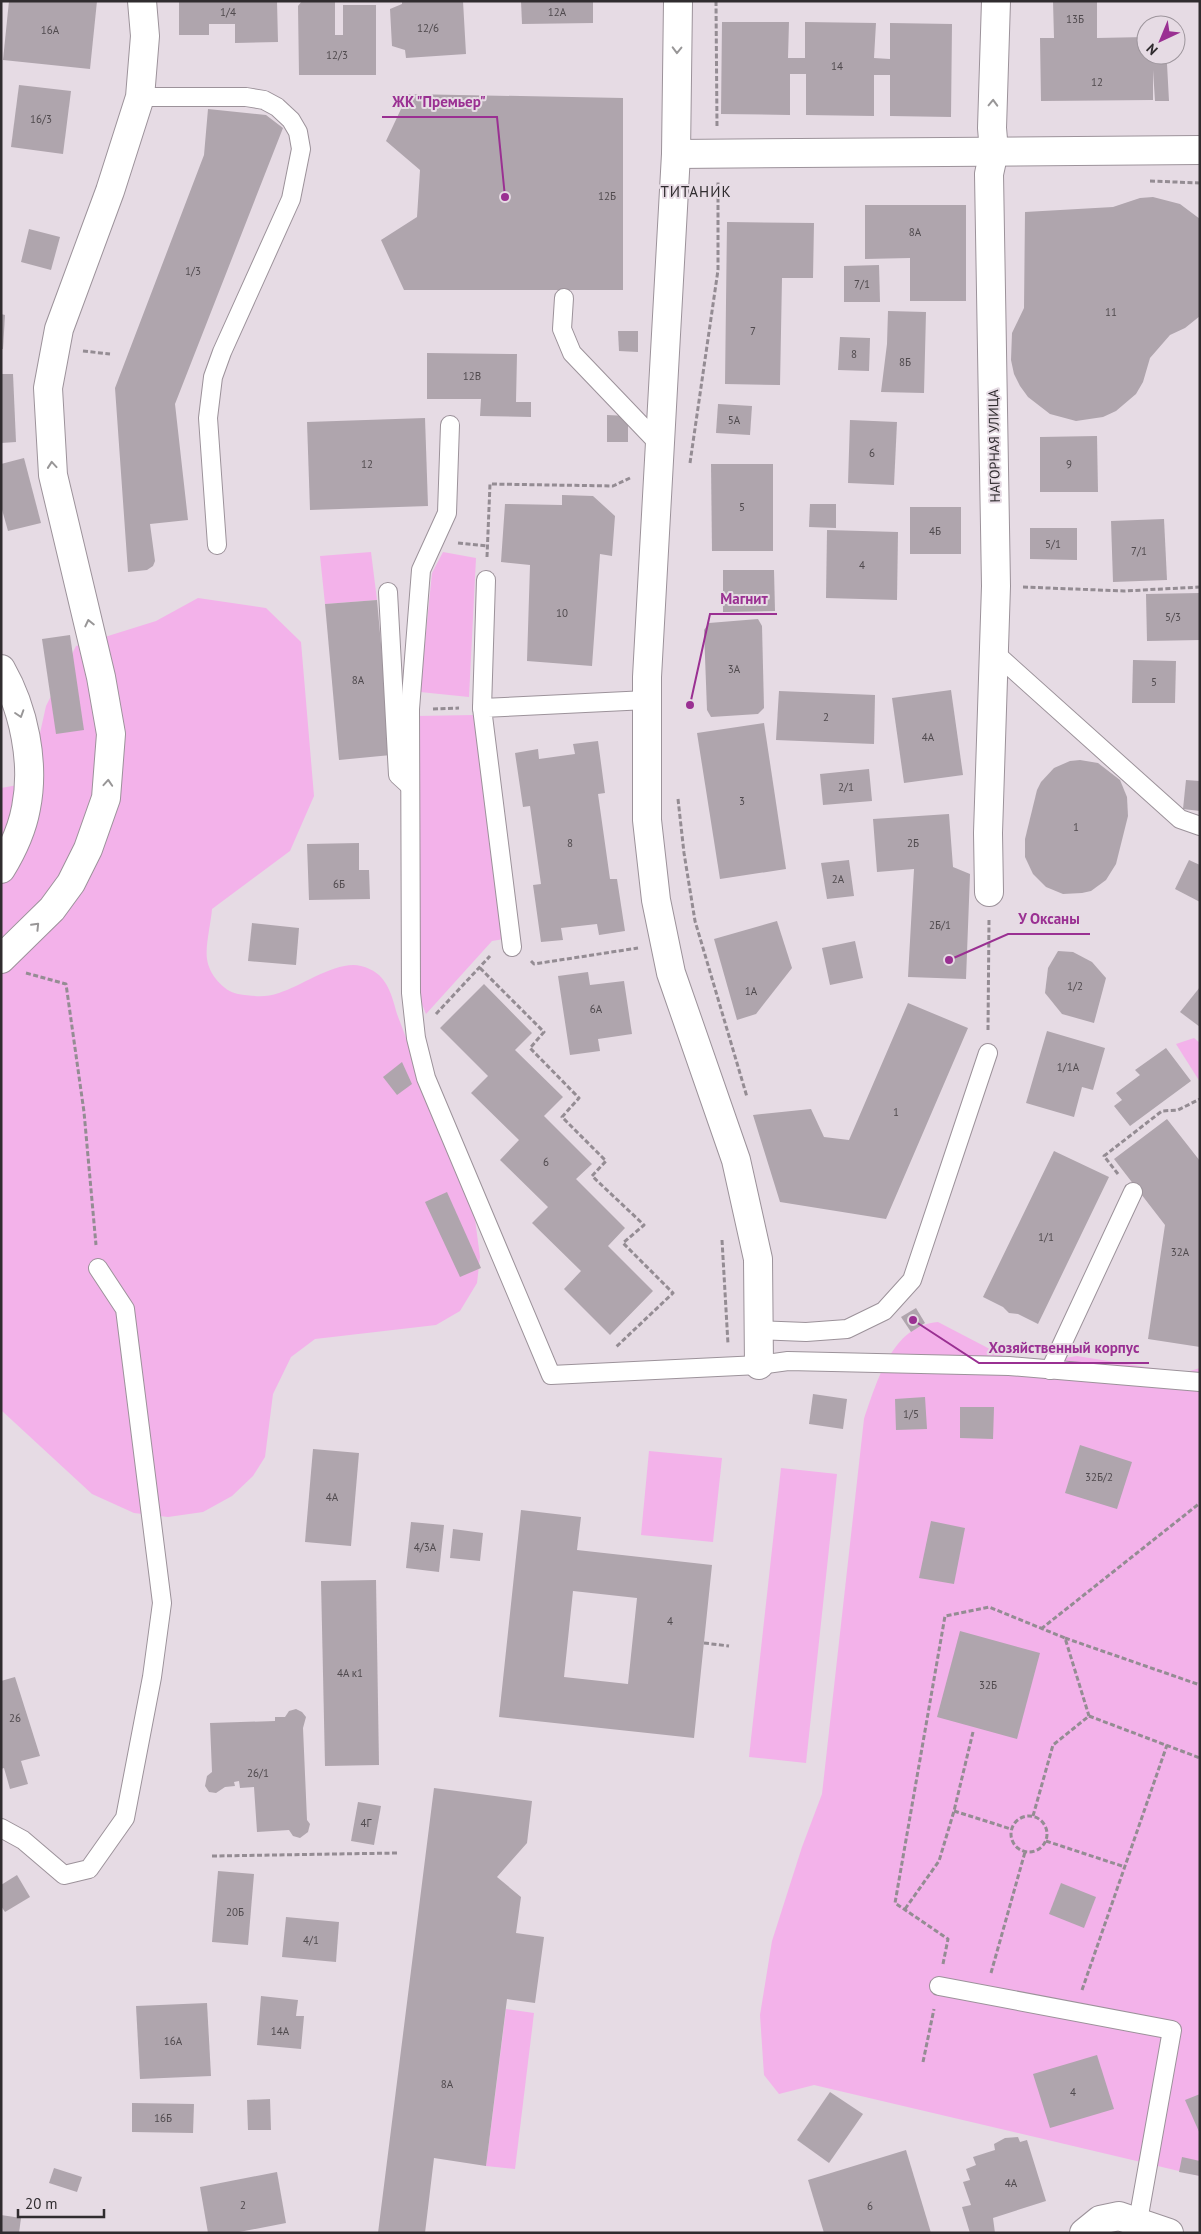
<svg xmlns="http://www.w3.org/2000/svg" width="1201" height="2234" font-family="'PT Sans',sans-serif">
	<style>
		.green { fill: #f3b2ea }
		.building { fill: #afa5ad; fill-rule: evenodd }
		.lines { fill: none; stroke-linecap: round; stroke-linejoin: round }
		.service-casing { stroke: #9c929a; stroke-width: 20 }
		.minor-casing { stroke: #9c929a; stroke-width: 30 }
		.tertiary-casing { stroke: #9c929a; stroke-width: 30 }
		.path { stroke: #948c93; stroke-width: 3; stroke-dasharray: 5 2.5; stroke-linecap: butt }
		.service { stroke: #fff; stroke-width: 18 }
		.minor { stroke: #fff; stroke-width: 28 }
		.tertiary { stroke: #fff; stroke-width: 28 }
		.oneway { stroke: #989697 }
		.labels { text-anchor: middle; dominant-baseline: central; stroke-width: 4; stroke-linejoin: round; paint-order: stroke }
		.number-label { font-size: 11px; fill: #504a4e }
		.street-label { font-size: 14px; fill: #302c2f; stroke: #e6dbe4 }
		.neighbourhood-label { font-size: 15px; letter-spacing: 1px; fill: #302c2f; stroke: #e6dbe4 }
		.leader { fill: none; stroke: #9a3092; stroke-width: 2 }
		.callout-dot { fill: #9a3092; stroke: #e6dbe4; stroke-width: 2 }
		.callout-label { font-size: 15px; text-anchor: middle; font-weight: bold; fill: #9a3092; stroke: #e6dbe4; stroke-width: 4; stroke-linejoin: round; paint-order: stroke }
	</style>
	<rect width="100%" height="100%" fill="#e6dbe4"/>
	<g class="green">
		<path d="M371,552L377,600L325,604L320,556Z"/>
		<path d="M443,552L476,558L469,697L420,692L432,573Z"/>
		<path d="M198,598L266,608L301,642L314,796L290,851L212,909C211,923 205,946 207,959C209,974 223,991 238,994C252,996 265,998 279,993C302,986 337,960 361,966C386,972 391,992 397,1014L475,1219L480,1257L477,1283L460,1311L436,1325L315,1339L291,1357L273,1394L265,1457L253,1476L232,1496L203,1512L168,1517L134,1513L92,1494L1,1410V788L29,783L46,706L76,646L156,621Z"/>
		<path d="M475,715L504,939L492,941L426,1014L417,992L416,716Z"/>
		<path d="M1194,1038L1200,1043V1082L1176,1044Z"/>
		<path d="M938,1322L1009,1359L1046,1361L1077,1356L1183,1373L1200,1368V2176L814,2085L779,2094L764,2075L760,2015L772,1941L802,1847L822,1794L864,1419C877,1382 892,1325 938,1322Z"/>
		<path d="M649,1451L722,1458L713,1542L641,1535Z"/>
		<path d="M781,1468L837,1474L806,1763L749,1757Z"/>
		<path d="M506,2009L534,2013L515,2169L486,2166Z"/>
	</g>
	<g class="building">
		<path d="M9,1H97L90,69L3,60Z"/>
		<path d="M179,1H277L278,42L235,43V24H209V35H179Z"/>
		<path d="M302,1H335V35H343V5H376V75H299L298,6Z"/>
		<path d="M402,1H463L466,54L406,58L405,50L392,46L390,9L402,4Z"/>
		<path d="M521,1H593V23L522,24Z"/>
		<path d="M1053,1H1097V38L1146,37V55H1152L1153,63L1167,64L1169,101H1155L1153,70V100L1041,101L1040,38H1054Z"/>
		<path d="M722,22H789L788,58H805V22L876,23L874,58L890,59V23L952,24L951,117L890,116V75H874V116L806,115V74H790V115L721,114Z"/>
		<path d="M19,85L71,91L63,154L11,147Z"/>
		<path d="M408,94L623,98V290H404L381,240L417,217L420,170L386,141Z"/>
		<path d="M208,109L266,115L283,128L175,404L188,520L150,524L155,561L153,566L147,570L128,572L115,388L204,155Z"/>
		<path d="M1153,197L1180,204L1200,219V316L1185,328L1170,335L1150,358L1143,382L1136,394L1116,411L1103,417L1076,421L1050,414L1028,397L1020,386L1014,374L1011,360L1012,333L1024,308L1025,212L1113,207L1140,198Z"/>
		<path d="M865,205H966V301H910V258L865,259Z"/>
		<path d="M727,222L814,223L813,278H782L780,385L725,384Z"/>
		<path d="M29,229L60,237L51,270L21,262Z"/>
		<path d="M879,265L880,302H844V266Z"/>
		<path d="M888,311L926,312L924,393L881,392L887,344Z"/>
		<path d="M1,314L5,315L3,349H1Z"/>
		<path d="M618,331H638V352L619,351Z"/>
		<path d="M840,337L870,338L869,371L838,370Z"/>
		<path d="M427,353L517,354L516,402H531V417L480,416L481,399H427Z"/>
		<path d="M1,374H13L16,442L1,443Z"/>
		<path d="M718,404L752,406L750,435L716,433Z"/>
		<path d="M607,415L628,416V442H607Z"/>
		<path d="M425,418L428,506L310,510L307,422Z"/>
		<path d="M850,420L897,422L894,485L848,483Z"/>
		<path d="M1097,436L1098,492H1040V437Z"/>
		<path d="M24,458L41,523L8,531L1,506V464Z"/>
		<path d="M711,464H773V551H712Z"/>
		<path d="M562,495L593,496L615,516L612,556L600,554L592,666L527,661L530,565L501,562L505,504L562,505Z"/>
		<path d="M810,504H836V528L809,527Z"/>
		<rect x="910" y="507" width="51" height="47"/>
		<path d="M1164,519L1167,580L1113,582L1111,521Z"/>
		<path d="M1030,528H1077V560L1030,559Z"/>
		<path d="M827,530L898,532L897,600L826,598Z"/>
		<path d="M723,570H774L775,611L723,612Z"/>
		<path d="M1200,593V640L1147,641L1146,594Z"/>
		<path d="M377,600L391,755L339,760L325,604Z"/>
		<path d="M758,619L762,626L764,708L758,714L711,717L707,710L704,630L709,623Z"/>
		<path d="M70,635L84,730L56,734L42,639Z"/>
		<path d="M1133,660L1176,661L1175,703H1132Z"/>
		<path d="M951,690L963,775L904,783L892,698Z"/>
		<path d="M779,691L875,695L874,744L776,740Z"/>
		<path d="M764,723L786,869L720,879L697,733Z"/>
		<path d="M598,741L605,793L598,794L610,879H617L625,931L599,935L597,924L561,928L563,940L541,942L533,885L541,884L530,806L523,807L515,753L538,749L539,759L575,754L573,744Z"/>
		<path d="M1080,760L1098,763L1120,780L1127,797L1128,816L1116,864L1106,880L1091,891L1082,893L1063,894L1046,887L1033,874L1025,857V839L1037,790L1041,782L1054,768L1070,761Z"/>
		<path d="M869,769L872,801L823,805L820,774Z"/>
		<path d="M1186,780L1200,781V811L1183,809Z"/>
		<path d="M949,814L953,867L970,874L966,979L908,977L914,869L877,872L873,819Z"/>
		<path d="M359,843V870H369L370,899L309,900L307,844Z"/>
		<path d="M849,860L854,896L827,899L821,863Z"/>
		<path d="M1189,860L1200,865V902L1175,889Z"/>
		<path d="M777,921L792,968L756,1014L737,1020L714,939Z"/>
		<path d="M252,923L299,928L296,965L248,961Z"/>
		<path d="M855,941L863,978L830,985L822,948Z"/>
		<path d="M1058,951L1073,952L1092,962L1106,978L1094,1023L1062,1014L1045,993L1048,968Z"/>
		<path d="M588,972L590,985L624,981L632,1034L598,1039L600,1051L570,1055L558,976Z"/>
		<path d="M484,984L532,1033L515,1050L563,1097L544,1116L592,1164L576,1179L625,1228L608,1246L653,1291L610,1335L564,1289L581,1271L532,1223L548,1207L500,1160L519,1140L471,1093L488,1076L440,1028Z"/>
		<path d="M1200,987V1027L1180,1012Z"/>
		<path d="M908,1003L968,1028L886,1219L780,1202L753,1115L811,1109L824,1137L849,1140Z"/>
		<path d="M1047,1031L1105,1048L1093,1090L1082,1087L1074,1117L1026,1103Z"/>
		<path d="M1166,1048L1191,1081L1130,1126L1114,1106L1122,1100L1116,1093L1140,1075L1135,1070Z"/>
		<path d="M402,1062L412,1084L397,1095L383,1077Z"/>
		<path d="M1167,1119L1200,1161V1347L1148,1339L1165,1225L1114,1159Z"/>
		<path d="M1054,1151L1109,1177L1038,1324L1018,1314L1009,1313L1003,1307L983,1297Z"/>
		<path d="M447,1192L481,1268L460,1277L425,1202Z"/>
		<path d="M916,1308L925,1323L911,1332L901,1317Z"/>
		<path d="M813,1394L847,1399L843,1429L809,1424Z"/>
		<path d="M925,1397L927,1429L896,1430L895,1399Z"/>
		<path d="M960,1407H994L993,1439L960,1438Z"/>
		<path d="M1080,1445L1132,1462L1117,1509L1065,1493Z"/>
		<path d="M313,1449L359,1453L351,1546L305,1542Z"/>
		<path d="M521,1510L581,1517L577,1550L712,1565L694,1738L499,1717ZM573,1591L637,1598L628,1684L564,1677Z"/>
		<path d="M931,1521L965,1528L954,1584L919,1578Z"/>
		<path d="M411,1522L444,1525L439,1572L406,1568Z"/>
		<path d="M453,1529L483,1533L480,1561L450,1558Z"/>
		<path d="M376,1580L379,1765L325,1766L321,1581Z"/>
		<path d="M960,1631L1040,1653L1017,1739L937,1717Z"/>
		<path d="M15,1677L40,1756L21,1761L28,1784L10,1789L4,1768L1,1769V1681Z"/>
		<path d="M296,1709L302,1712L306,1717L303,1728L307,1820L310,1824L308,1832L300,1838L293,1836L289,1830L257,1832L254,1787L240,1788L239,1781L234,1782L235,1786L225,1787L216,1793L209,1792L205,1786L207,1776L212,1772L210,1723L275,1721V1717H285L289,1711Z"/>
		<path d="M434,1788L532,1801L527,1843L497,1877L521,1897L516,1933L544,1937L535,2003L507,1999L486,2166L434,2158L425,2233H378Z"/>
		<path d="M358,1802L381,1806L374,1845L351,1841Z"/>
		<path d="M218,1871L254,1874L248,1945L212,1942Z"/>
		<path d="M17,1875L30,1897L5,1912L1,1906V1885Z"/>
		<path d="M1061,1883L1096,1897L1084,1928L1049,1914Z"/>
		<path d="M286,1917L339,1922L336,1962L282,1957Z"/>
		<path d="M261,1996L298,2000L296,2016H304L301,2049L257,2045Z"/>
		<path d="M207,2003L211,2076L140,2079L136,2006Z"/>
		<path d="M1097,2055L1114,2109L1050,2128L1033,2074Z"/>
		<path d="M830,2092L863,2114L829,2163L797,2140Z"/>
		<path d="M1200,2094V2134L1185,2100Z"/>
		<path d="M270,2099L271,2130H248L247,2100Z"/>
		<path d="M132,2103L194,2104L193,2133L132,2132Z"/>
		<path d="M1018,2137L1020,2142L1027,2140L1046,2201L993,2218L995,2233H970L962,2207L971,2205L963,2182L970,2180L966,2169L976,2165L973,2157L995,2150L994,2144L1005,2138Z"/>
		<path d="M906,2150L931,2233H824L808,2180Z"/>
		<path d="M1182,2157L1200,2161V2176L1179,2172Z"/>
		<path d="M54,2168L82,2177L77,2192L49,2183Z"/>
		<path d="M277,2172L286,2223L234,2233H208L200,2187Z"/>
		<path d="M1,2215L21,2218L19,2233H1Z"/>
	</g>
	<g class="lines">
		<g class="service-casing">
			<g id="service">
				<path d="M140,97H246L264,100L277,107L291,120L298,132L301,149L291,199L222,352L213,377L208,418L217,545"/>
				<path d="M564,298L562,329L572,353L661,446"/>
				<path d="M450,425L447,513L421,570L410,709L411,993L416,1038L426,1078L551,1375L759,1365L788,1361L1009,1366L1200,1382"/>
				<path d="M388,592L398,775L410,786"/>
				<path d="M995,653L1180,819L1200,826"/>
				<path d="M482,708L486,580"/>
				<path d="M512,947L482,708L647,700"/>
				<path d="M758,1330L806,1332L847,1329L884,1311L912,1280L988,1053"/>
				<path d="M1050,1370L1133,1192"/>
				<path d="M1,1828L23,1840L64,1875L89,1869L125,1818L152,1677L162,1603L125,1309L98,1268"/>
				<path d="M939,1986L1172,2030L1138,2221"/>
			</g>
		</g>
		<g class="minor-casing">
			<g id="minor">
				<path d="M676,154L647,677V820L656,900L671,973L736,1160L758,1259L759,1365"/>
				<path d="M989,892L988,833L996,586L989,174L994,151L992,128L996,1"/>
				<path d="M1084,2233L1100,2220L1119,2216L1169,2233"/>
			</g>
		</g>
		<g class="tertiary-casing">
			<g id="tertiary">
				<path d="M678,1L676,154L1200,150"/>
				<path d="M1,669C24,709 35,763 26,808C22,830 12,851 1,869"/>
				<path d="M1,959L52,909L71,883L88,849L106,798L111,734L101,677L53,475L48,388L59,329L110,191L140,97L145,36L142,1"/>
			</g>
		</g>
		<g class="path">
			<path d="M716,1L717,127"/>
			<path d="M1150,181L1200,183"/>
			<path d="M83,351L110,354"/>
			<path d="M690,463L718,270V182"/>
			<path d="M458,543L487,546"/>
			<path d="M487,557L490,484L613,486L630,478"/>
			<path d="M1023,587L1124,591L1200,587"/>
			<path d="M433,709L459,708"/>
			<path d="M678,799L684,853L695,921L747,1097"/>
			<path d="M531,961L534,964L638,948"/>
			<path d="M480,968L544,1032L530,1048L579,1098L562,1117L606,1161L592,1176L644,1225L623,1243L673,1293L615,1348"/>
			<path d="M26,973L66,984L84,1112L96,1245"/>
			<path d="M436,1014L490,956"/>
			<path d="M988,1030L989,919"/>
			<path d="M1118,1174L1104,1156L1162,1111L1178,1110L1200,1099"/>
			<path d="M722,1240L728,1344"/>
			<path d="M1041,1629L1200,1503"/>
			<path d="M1065,1638L1200,1685"/>
			<path d="M704,1643L729,1646"/>
			<path d="M1089,1716L1200,1758"/>
			<path d="M954,1811L1011,1829"/>
			<circle cx="1029" cy="1834" r="18"/>
			<path d="M1033,1816L1053,1745L1089,1716"/>
			<path d="M1046,1841L1125,1867"/>
			<path d="M212,1856L398,1853"/>
			<path d="M905,1909L939,1861L954,1811L973,1732"/>
			<path d="M943,1964L948,1939L895,1903L945,1616L989,1607L1065,1638L1089,1716"/>
			<path d="M991,1973L1025,1852"/>
			<path d="M1082,1990L1167,1745"/>
			<path d="M923,2062L934,2009"/>
		</g>
		<use href="#service" class="service"/>
		<use href="#minor" class="minor"/>
		<use href="#tertiary" class="tertiary"/>
	</g>
	<defs><path id="oneway-chevron" d="M-2-3.5L2.5 0L-2 3.5" fill="none" stroke-width="1.6" stroke-linecap="round" stroke-linejoin="round" transform="scale(1.25)"/></defs>
	<g class="oneway">
		<use href="#oneway-chevron" transform="translate(677 50) rotate(91)"/>
		<use href="#oneway-chevron" transform="translate(993 103) rotate(-88)"/>
		<use href="#oneway-chevron" transform="translate(52 465) rotate(-95)"/>
		<use href="#oneway-chevron" transform="translate(89 623) rotate(-103)"/>
		<use href="#oneway-chevron" transform="translate(20 714) rotate(72)"/>
		<use href="#oneway-chevron" transform="translate(108 783) rotate(-86)"/>
		<use href="#oneway-chevron" transform="translate(36 926) rotate(-46)"/>
	</g>
	<g class="labels">
		<g class="number-label">
			<text x="228" y="12">1/4</text>
			<text x="557" y="12">12А</text>
			<text x="1075" y="19">13Б</text>
			<text x="428" y="28">12/6</text>
			<text x="50" y="30">16А</text>
			<text x="337" y="55">12/3</text>
			<text x="837" y="66">14</text>
			<text x="1097" y="82">12</text>
			<text x="41" y="119">16/3</text>
			<text x="607" y="196">12Б</text>
			<text x="915" y="232">8А</text>
			<text x="193" y="271">1/3</text>
			<text x="862" y="284">7/1</text>
			<text x="1111" y="312">11</text>
			<text x="753" y="331">7</text>
			<text x="854" y="354">8</text>
			<text x="905" y="362">8Б</text>
			<text x="472" y="376">12В</text>
			<text x="734" y="420">5А</text>
			<text x="872" y="453">6</text>
			<text x="367" y="464">12</text>
			<text x="1069" y="464">9</text>
			<text x="742" y="507">5</text>
			<text x="935" y="531">4Б</text>
			<text x="1053" y="544">5/1</text>
			<text x="1139" y="551">7/1</text>
			<text x="862" y="565">4</text>
			<text x="562" y="613">10</text>
			<text x="1173" y="617">5/3</text>
			<text x="734" y="669">3А</text>
			<text x="358" y="680">8А</text>
			<text x="1154" y="682">5</text>
			<text x="826" y="717">2</text>
			<text x="928" y="737">4А</text>
			<text x="846" y="787">2/1</text>
			<text x="742" y="801">3</text>
			<text x="1076" y="827">1</text>
			<text x="570" y="843">8</text>
			<text x="913" y="843">2Б</text>
			<text x="838" y="879">2А</text>
			<text x="339" y="884">6Б</text>
			<text x="940" y="925">2Б/1</text>
			<text x="1075" y="986">1/2</text>
			<text x="751" y="991">1А</text>
			<text x="596" y="1009">6А</text>
			<text x="1068" y="1067">1/1А</text>
			<text x="896" y="1112">1</text>
			<text x="546" y="1162">6</text>
			<text x="1046" y="1237">1/1</text>
			<text x="1180" y="1252">32А</text>
			<text x="911" y="1414">1/5</text>
			<text x="1099" y="1477">32Б/2</text>
			<text x="332" y="1497">4А</text>
			<text x="425" y="1547">4/3А</text>
			<text x="670" y="1621">4</text>
			<text x="350" y="1673">4А к1</text>
			<text x="988" y="1685">32Б</text>
			<text x="15" y="1718">26</text>
			<text x="258" y="1773">26/1</text>
			<text x="366" y="1823">4Г</text>
			<text x="235" y="1912">20Б</text>
			<text x="311" y="1940">4/1</text>
			<text x="280" y="2031">14А</text>
			<text x="173" y="2041">16А</text>
			<text x="447" y="2084">8А</text>
			<text x="1073" y="2092">4</text>
			<text x="163" y="2118">16Б</text>
			<text x="1011" y="2183">4А</text>
			<text x="243" y="2205">2</text>
			<text x="870" y="2206">6</text>
		</g>
		<g class="street-label">
			<text transform="translate(994 446) rotate(-91)">НАГОРНАЯ УЛИЦА</text>
		</g>
		<g class="neighbourhood-label">
			<text x="696" y="191">ТИТАНИК</text>
		</g>
	</g>
	<path class="leader" d="M505 197L497 117H382M690 705L710 614H777M949 960L1008 934H1090M913 1320L979 1363H1149"/>
	<g class="callout-dot">
		<circle cx="505" cy="197" r="5"/>
		<circle cx="690" cy="705" r="5"/>
		<circle cx="949" cy="960" r="5"/>
		<circle cx="913" cy="1320" r="5"/>
	</g>
	<g class="callout-label">
		<text x="439" y="107">ЖК "Премьер"</text>
		<text x="744" y="604">Магнит</text>
		<text x="1049" y="924">У Оксаны</text>
		<text x="1064" y="1353">Хозяйственный корпус</text>
	</g>
	<rect width="1201" height="2234" fill="none" stroke="#302c2f" stroke-width="5"/>
	<g transform="translate(1161 40) rotate(224)"><circle r="24" fill="#e6dbe4" stroke="#9d959c"/>
	<path d="M0-4L9 19L0 12L-9 19Z" fill="#9a3092"/>
	<text y="-8" font-size="14" font-weight="bold" text-anchor="middle" fill="#302c2f">N</text>
	</g>
	<path d="M18 2209v8h86v-8" fill="none" stroke="#302c2f" stroke-width="2.5"/>
	<text x="25" y="2209" font-size="15" fill="#302c2f" stroke="#e6dbe4" stroke-width="4" paint-order="stroke">20 m</text>
</svg>
